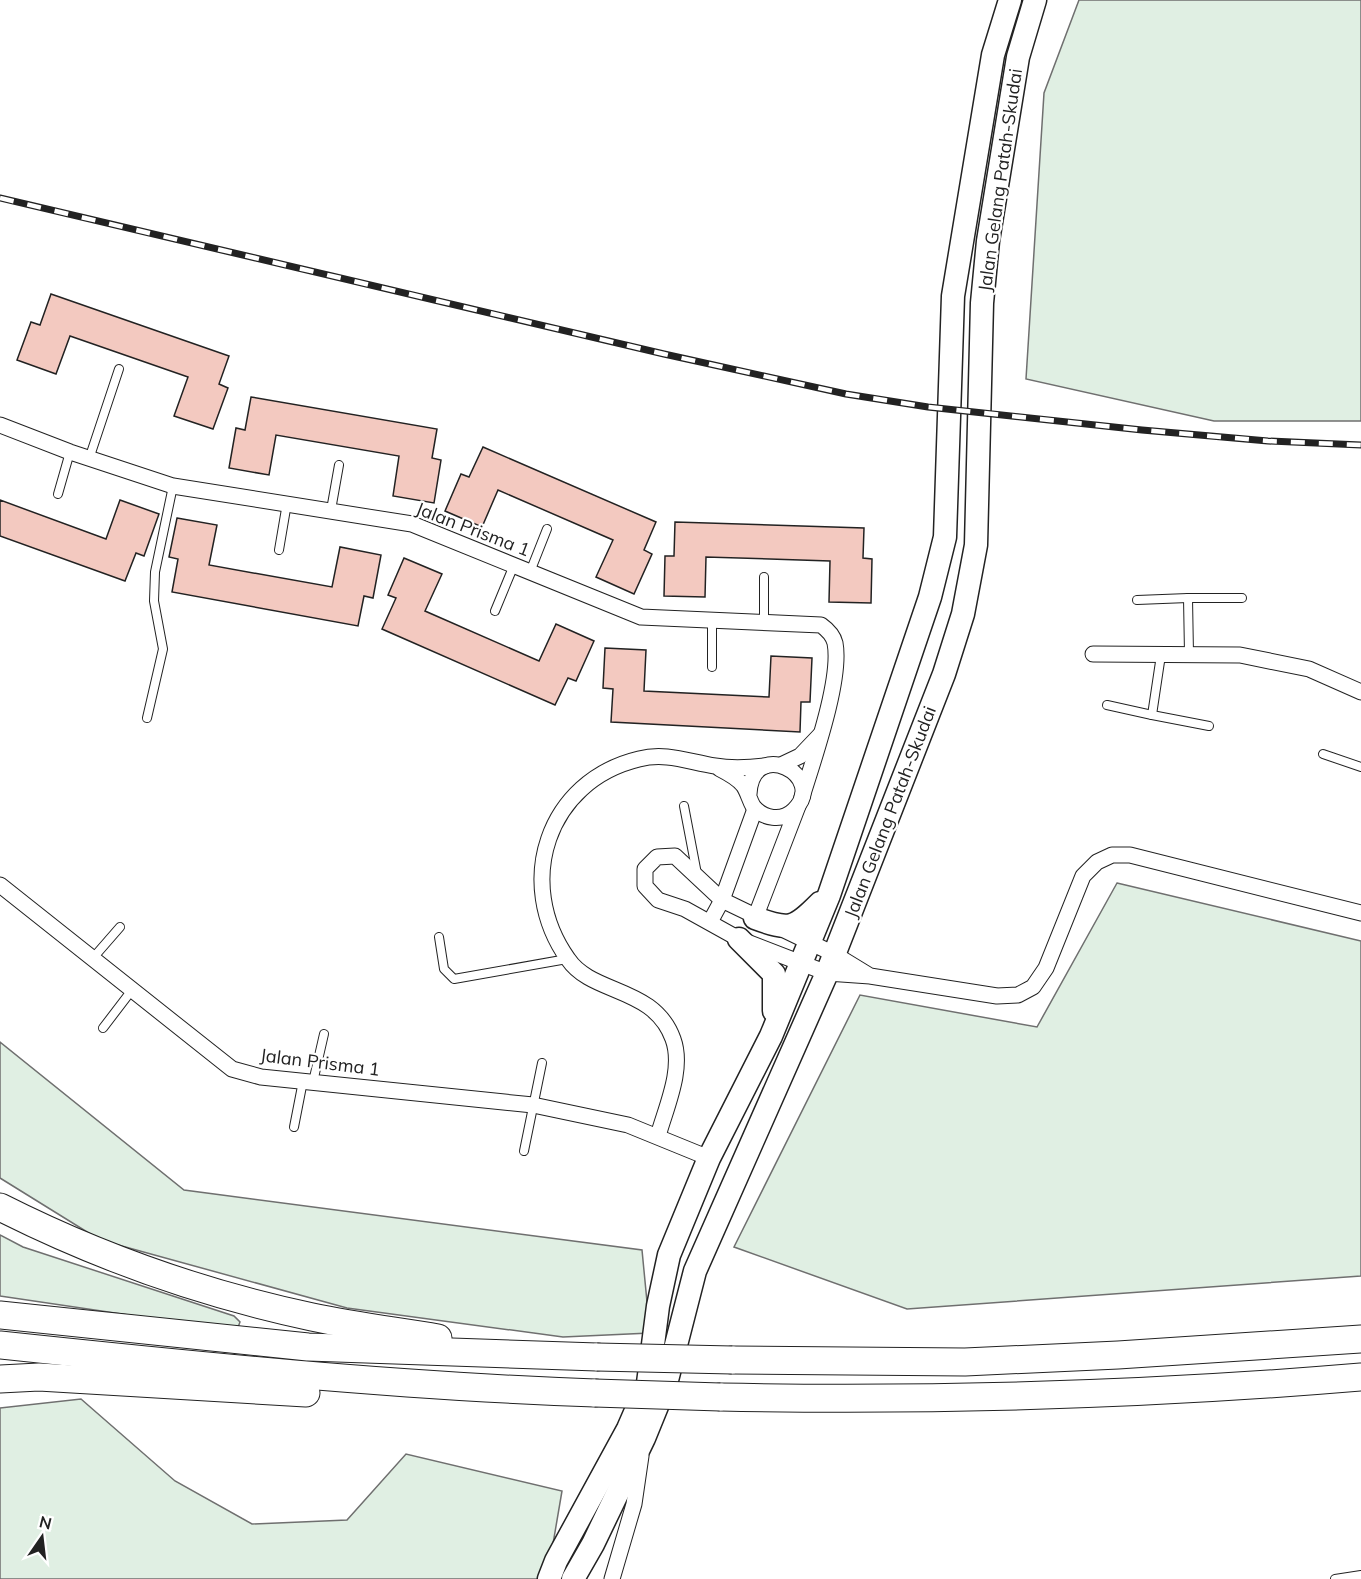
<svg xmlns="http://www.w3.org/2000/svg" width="1361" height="1579" font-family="Mulish,sans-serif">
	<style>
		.green { fill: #e0efe3; stroke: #6f6f6f; stroke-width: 1.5 }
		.building { fill: #f3c9c0; stroke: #222; stroke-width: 1.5 }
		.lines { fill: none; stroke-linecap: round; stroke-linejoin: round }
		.service-casing { stroke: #222; stroke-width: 10 }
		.minor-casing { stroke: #222; stroke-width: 17 }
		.primary-casing { stroke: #222; stroke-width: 25 }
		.motorway-casing { stroke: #222; stroke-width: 29 }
		.service { stroke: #fff; stroke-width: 8 }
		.minor { stroke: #fff; stroke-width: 15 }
		.primary { stroke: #fff; stroke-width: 22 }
		.motorway { stroke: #fff; stroke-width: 27 }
		.rail-casing { stroke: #222; stroke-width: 7 }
		.rail { stroke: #fff; stroke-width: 4.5; stroke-dasharray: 14; stroke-linecap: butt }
		.motorway-bridge-casing { stroke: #222; stroke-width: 29; stroke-linecap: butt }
		.motorway-bridge { stroke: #fff; stroke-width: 27 }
		.labels { text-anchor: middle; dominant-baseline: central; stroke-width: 4.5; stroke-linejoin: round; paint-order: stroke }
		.street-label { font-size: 18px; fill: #222; stroke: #fff }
	</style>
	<rect width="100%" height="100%" fill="#fff"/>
	<g class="green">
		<path d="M1079,0H1361V421H1214L1026,379L1044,93Z"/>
		<path d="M1117,883L1361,941V1276L907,1309L734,1247L860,995L1037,1027Z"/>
		<path d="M0,1042L184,1190L642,1250L650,1333L563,1337L347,1308L100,1240L0,1178Z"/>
		<path d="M0,1235L23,1247L234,1316L240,1322L237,1330H230L0,1296Z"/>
		<path d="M81,1399L175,1481L252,1524L347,1520L406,1454L562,1491L547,1579H0V1408Z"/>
	</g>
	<g class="building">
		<path d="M51,294L229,356L219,384L228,388L213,429L174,416L188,377L70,336L56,374L17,360L31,322L40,325Z"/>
		<path d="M251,397L437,429L432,458L441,460L434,503L393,496L399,456L276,435L269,475L229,468L236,428L245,430Z"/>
		<path d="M483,447L656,522L644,550L652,554L634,594L596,577L613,540L498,490L482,527L445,511L461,474L469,477Z"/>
		<path d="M0,500L106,539L120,500L159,514L144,556L136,553L125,581L0,536Z"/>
		<path d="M177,518L217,525L209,565L332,587L340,547L381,555L373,598L364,596L358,626L172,592L178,559L169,557Z"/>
		<path d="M675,522L864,528L863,558L872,559L871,603L829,602L830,561L706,557L705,597L664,596L665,556H674Z"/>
		<path d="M404,558L442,574L425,611L539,661L556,624L594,641L576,681L568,678L555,705L382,629L396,598L388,595Z"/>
		<path d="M605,648L646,650L644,691L769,697L771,656L812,658L810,702H801L800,732L611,722L613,689L603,688Z"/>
	</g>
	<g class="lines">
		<g class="service-casing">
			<g id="service">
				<path d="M89,459L119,369"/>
				<path d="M58,494L70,452"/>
				<path d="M331,510L339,465"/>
				<path d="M279,550L287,503"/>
				<path d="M530,572L547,529"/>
				<path d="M764,577V621"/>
				<path d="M1137,600L1188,598"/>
				<path d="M495,611L514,565"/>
				<path d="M1189,654L1188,598H1242"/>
				<path d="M1161,655L1152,715L1209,726"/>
				<path d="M712,667V619"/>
				<path d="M1107,705L1152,715"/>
				<path d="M147,718L163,649L154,601L155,572L173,486"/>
				<path d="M1323,754L1361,767"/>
				<path d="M684,806L697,874"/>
				<path d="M439,937L444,969L454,979L567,959"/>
				<path d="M93,958L120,927"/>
				<path d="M103,1028L132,990"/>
				<path d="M313,1082L324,1034"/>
				<path d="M294,1127L303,1081"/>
				<path d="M524,1151L542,1063"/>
				<path d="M1335,1579L1361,1575"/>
			</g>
		</g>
		<g class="minor-casing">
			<g id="minor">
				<path d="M0,425L70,452L173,486L412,524L641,617L821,625C828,630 833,635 835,643C842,679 813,761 802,797"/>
				<path d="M1093,654L1240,655L1309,669L1361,692"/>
				<path d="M781,765L800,756L820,735"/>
				<path d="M720,769C728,773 737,778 743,785C748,792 749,799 753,806C763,819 782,822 794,810C829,776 752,736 749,794"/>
				<path d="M0,885L232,1069L261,1077L533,1105L628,1125L709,1158"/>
				<path d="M755,918L798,806"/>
				<path d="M710,922L722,900L755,809"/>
				<path d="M870,976L834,954L722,900L675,856L657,857L645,869V886L658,900L685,909L739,939L827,973L870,976L997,996L1018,995L1033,987L1046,968L1083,876L1097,862L1112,855H1130L1361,913"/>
				<path d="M658,1136C666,1107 684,1069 673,1039C654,986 592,995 568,959C514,883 547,781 639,759C666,752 689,762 715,766C732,769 748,768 765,766"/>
				<path d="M612,1579L634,1504L641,1456"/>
			</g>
		</g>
		<g class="primary-casing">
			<g id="primary">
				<path d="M755,918C790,931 794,929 820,903"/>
				<path d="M739,939L774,974V1011"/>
				<path d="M549,1579L556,1561L628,1429L648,1383L658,1306L669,1255L709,1158L771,1036L829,895L930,597L945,537L953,296L993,55L1010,0"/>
				<path d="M573,1579L593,1544L644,1438L666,1384L695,1271L827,973L944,674L963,614L976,545L982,303L988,241L1018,57L1035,0"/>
			</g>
		</g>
		<g class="motorway-casing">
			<g id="motorway">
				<path d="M0,1207C99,1257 204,1294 312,1317C354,1326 396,1331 438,1338"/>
				<path d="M0,1315L308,1347L597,1357"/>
				<path d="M0,1345C198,1366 396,1386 595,1393"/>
				<path d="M732,1360L965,1362L1118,1355L1361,1339"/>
				<path d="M0,1379L39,1377L306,1393"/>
				<path d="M720,1397C934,1401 1148,1395 1361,1377"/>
			</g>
		</g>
		<use href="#service" class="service"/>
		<use href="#minor" class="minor"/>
		<use href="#primary" class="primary"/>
		<use href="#motorway" class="motorway"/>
		<g class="rail-casing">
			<path id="rail" d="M0,198L664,354L846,394L928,407L1142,430L1268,441L1361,445"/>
		</g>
		<use href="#rail" class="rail"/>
		<g class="motorway-bridge-casing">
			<g id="motorway-bridge">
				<path d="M597,1357L732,1360"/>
				<path d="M595,1393L720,1397"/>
			</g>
		</g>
		<use href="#motorway-bridge" class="motorway-bridge"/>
	</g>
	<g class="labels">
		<g class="street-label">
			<text transform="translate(1000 180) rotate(-82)">Jalan Gelang Patah-Skudai</text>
			<text transform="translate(473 529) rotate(21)">Jalan Prisma 1</text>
			<text transform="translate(890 812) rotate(-69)">Jalan Gelang Patah-Skudai</text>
			<text transform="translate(320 1062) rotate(7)">Jalan Prisma 1</text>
		</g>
	</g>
	<g transform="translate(42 1537) rotate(14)" stroke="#ffffff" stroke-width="4.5" paint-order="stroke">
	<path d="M0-4.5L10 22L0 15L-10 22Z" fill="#222222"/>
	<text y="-9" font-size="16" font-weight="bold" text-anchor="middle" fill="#222222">N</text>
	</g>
</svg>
